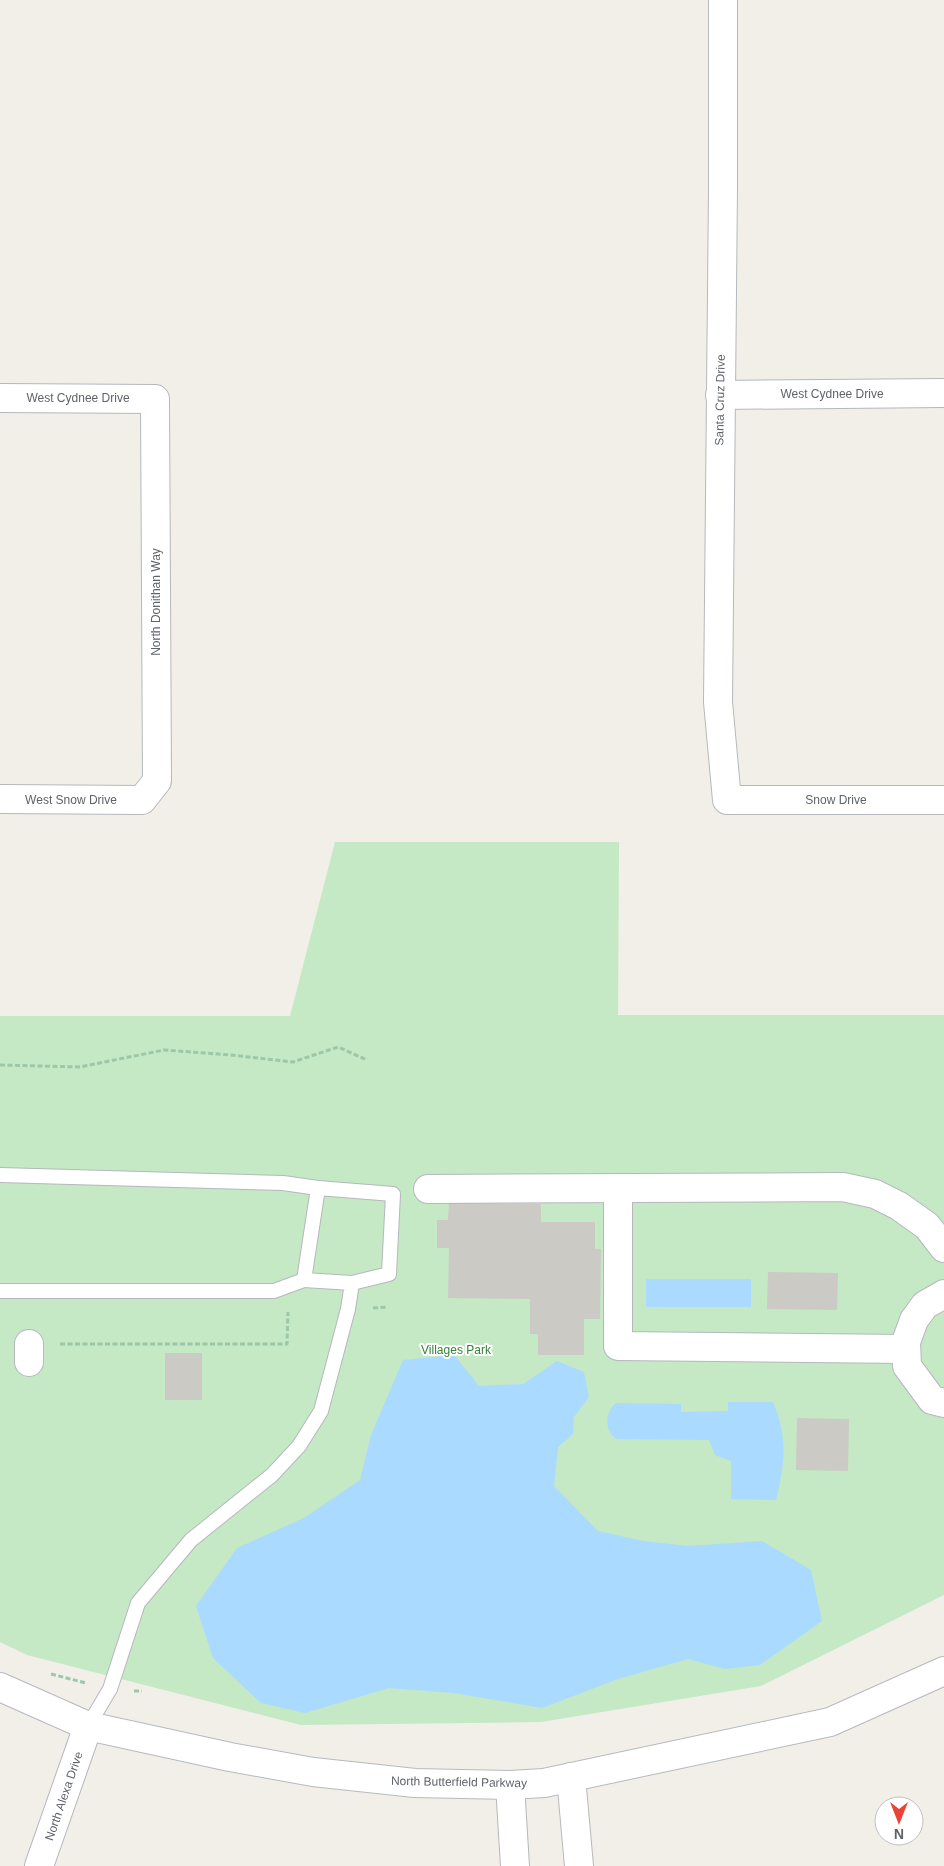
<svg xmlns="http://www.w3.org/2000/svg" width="944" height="1866" font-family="Helvetica,sans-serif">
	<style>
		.green { fill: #c5e8c5 }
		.water { fill: #aadaff }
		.building { fill: #cccac5 }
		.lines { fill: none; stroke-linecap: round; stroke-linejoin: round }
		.lane-casing { stroke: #b5b8bc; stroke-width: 16 }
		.street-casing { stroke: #b5b8bc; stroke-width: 30 }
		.secondary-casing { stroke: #b6babf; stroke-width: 30 }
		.path { stroke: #9cc7a9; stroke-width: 3; stroke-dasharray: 5 2.5; stroke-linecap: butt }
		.lane { stroke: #fff; stroke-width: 14 }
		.street { stroke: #fff; stroke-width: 28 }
		.secondary { stroke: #fff; stroke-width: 28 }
		.labels { text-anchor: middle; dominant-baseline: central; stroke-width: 4; stroke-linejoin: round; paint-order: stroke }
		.street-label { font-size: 12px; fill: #5f6368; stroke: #fff }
		.park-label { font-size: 12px; fill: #348238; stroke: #fff }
	</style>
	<rect width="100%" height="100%" fill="#f1efe8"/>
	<path class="green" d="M335,842H619L618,1015H944V1595L761,1686L541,1722L301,1725L27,1655L0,1642V1016H290Z"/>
	<g class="water">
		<rect x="646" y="1279" width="105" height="28"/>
		<path d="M454,1355L479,1386L523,1384L557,1361L584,1372L589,1397L574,1417L573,1434L558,1447L554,1486L598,1531L643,1541L688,1546L762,1541L811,1570L822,1621L760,1665L725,1669L688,1659L618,1679L542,1708L453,1693L389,1688L305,1713L261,1703L213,1658L196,1606L237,1548L304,1518L360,1480L371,1435L403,1360Z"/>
		<path d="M728,1402H773C788,1438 785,1463 776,1500L731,1499V1461L715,1455L709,1440L616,1439C604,1430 605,1412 616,1403L681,1404V1412L728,1411Z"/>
	</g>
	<g class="building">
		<path d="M449,1203L541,1204V1222H595V1249H601L600,1319H584V1355H538V1334H530V1299L448,1298L449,1248H437V1220H448Z"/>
		<path d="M768,1272L838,1273L837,1310L767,1309Z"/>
		<rect x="165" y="1353" width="37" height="47"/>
		<path d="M797,1418L849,1419L848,1471L796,1470Z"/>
	</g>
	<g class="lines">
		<g class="lane-casing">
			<g id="lane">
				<path d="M0,1175L283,1183L318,1188"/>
				<path d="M0,1291H274L304,1280"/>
				<path d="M88,1726L110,1689L138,1603L191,1540L272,1475L299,1446L321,1411L348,1309L352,1283L389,1274L393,1194L318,1188L304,1280L352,1283"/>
			</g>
		</g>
		<g class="street-casing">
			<g id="street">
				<path d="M723,0V188L718,702L727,800H944"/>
				<path d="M720,395L944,393"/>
				<path d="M0,398L155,399L157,781L142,800L0,799"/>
				<path d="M618,1188V1346L906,1349"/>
				<path d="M428,1189L843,1187L875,1194L899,1206L927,1226L944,1248"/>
				<path d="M944,1294L925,1305L914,1320L906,1342L907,1366L932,1400L944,1403"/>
				<path d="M29,1344V1362"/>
				<path d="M571,1777L579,1866"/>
				<path d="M510,1785L515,1866"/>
				<path d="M39,1866L88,1726"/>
			</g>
		</g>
		<g class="secondary-casing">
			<path id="secondary" d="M0,1687L88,1726L230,1757L313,1772L415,1783L510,1785L544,1783L830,1722L944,1671"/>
		</g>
		<g class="path">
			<path d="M0,1065L80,1067L164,1050L231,1055L293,1062L338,1047L367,1060"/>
			<path d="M373,1308L388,1307"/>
			<path d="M60,1344H287L288,1312"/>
			<path d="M51,1674L86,1683"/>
			<path d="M134,1691H142"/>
		</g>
		<use href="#lane" class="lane"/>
		<use href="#street" class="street"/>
		<use href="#secondary" class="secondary"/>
	</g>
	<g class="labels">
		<g class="street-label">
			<text x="832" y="394">West Cydnee Drive</text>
			<text x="78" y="398">West Cydnee Drive</text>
			<text transform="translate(720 400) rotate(-89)">Santa Cruz Drive</text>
			<text transform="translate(156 602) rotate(-90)">North Donithan Way</text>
			<text x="71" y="800">West Snow Drive</text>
			<text x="836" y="800">Snow Drive</text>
			<text transform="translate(459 1782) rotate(1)">North Butterfield Parkway</text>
			<text transform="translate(64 1796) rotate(-71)">North Alexa Drive</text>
		</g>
		<g class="park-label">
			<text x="456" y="1350">Villages Park</text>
		</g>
	</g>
	<g transform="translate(899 1821) rotate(180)"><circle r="24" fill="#ffffff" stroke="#bfc1c3"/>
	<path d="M0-4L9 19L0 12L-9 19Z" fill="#ea4335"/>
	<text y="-8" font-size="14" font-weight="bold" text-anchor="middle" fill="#5f6368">N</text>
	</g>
</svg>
